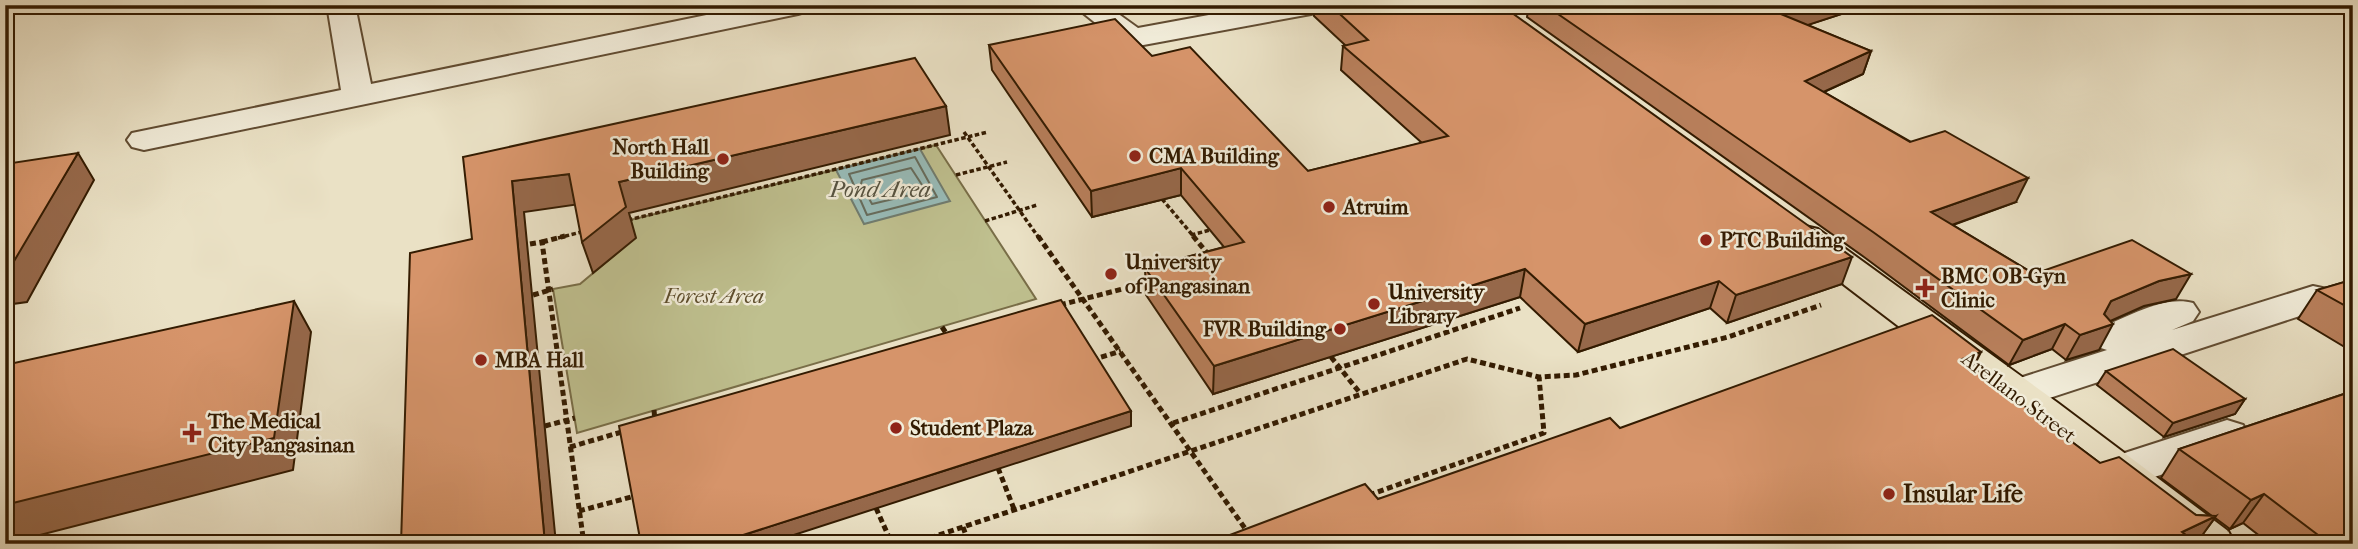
<svg xmlns="http://www.w3.org/2000/svg" width="2358" height="549" font-family="'IM FELL French Canon',serif">
	<style>
		.green { fill: #bfc08f; stroke: #796e48; stroke-width: 2 }
		.water { fill: #98bcb9; stroke: #707c6f; stroke-width: 2 }
		.lines { fill: none; stroke-linecap: round; stroke-linejoin: round }
		.shore { stroke: #666c5d; stroke-width: 2 }
		.minor-casing { stroke: #614c32; stroke-width: 4 }
		.highway-casing { stroke: #331b01; stroke-width: 4 }
		.path-far1 { stroke: #331b01; stroke-width: 3.5; stroke-dasharray: 4.5 2.5; stroke-linecap: butt }
		.path { stroke: #331b01; stroke-width: 5; stroke-dasharray: 6 3.5; stroke-linecap: butt }
		.minor { fill: #f1ecd9; fill-rule: evenodd }
		.highway { fill: #eae1c5; fill-rule: evenodd }
		.wall { fill: #b87f5b; stroke: #331b01; stroke-width: 2 }
		.shaded-wall { fill: #96684a; stroke: #331b01; stroke-width: 2 }
		.building { fill: #d6946a; stroke: #331b01; stroke-width: 2 }
		.poi-dot { fill: #8f2418; stroke: #f1ecd9; stroke-width: 2.5 }
		.labels { text-anchor: middle; dominant-baseline: central; stroke-width: 5; stroke-linejoin: round; paint-order: stroke }
		.poi-label { font-size: 21px; font-weight: bold; fill: #331b01; stroke: #f1ecd9; text-anchor: start }
		.park-label { font-size: 21px; font-style: italic; fill: #5d4d2c; stroke: #f1ecd9 }
		.street-label { font-size: 21px; fill: #331b01; stroke: #f1ecd9 }
		.water-label { font-size: 23px; font-style: italic; fill: #565341; stroke: #f1ecd9 }
		.near-poi-label { font-size: 24px; font-weight: bold; fill: #331b01; stroke: #f1ecd9; text-anchor: start }
	</style>
	<rect width="100%" height="100%" fill="#eae1c5"/>
	<filter id="stains"><feTurbulence type="fractalNoise" baseFrequency=".00286" numOctaves="4"/><feColorMatrix values="0 0 0 0 .2 0 0 0 0 .09 0 0 0 0 .02 0 0 0 .5 -.17"/></filter>
	<radialGradient id="worn" r=".72"><stop offset=".6" stop-color="#630" stop-opacity="0"/><stop offset="1" stop-color="#630" stop-opacity=".3"/></radialGradient>
	<path class="green" d="M936,145L1036,299L577,433L553,289L580,284L623,248L630,220Z"/>
	<path class="water" d="M920,149L950,201L864,224L836,170Z"/>
	<g class="lines">
		<g class="shore">
			<path d="M915,157L937,197L867,215L849,174Z"/>
			<path d="M911,168L924,188L923,192L872,204L861,184L862,180Z"/>
		</g>
		<g class="minor-casing">
			<g id="minor">
				<path d="M327,5H355L371,84L755,5H812L808,11L798,14L144,150L132,147L127,140L132,133L341,90Z"/>
				<path d="M1073,5H1106L1138,28L1263,5H1325L1321,11L1311,14L1138,46L1118,41Z"/>
				<path d="M2313,286L2327,289L2333,298L2327,307L2016,409L2001,404L1995,394L2001,384L2107,350L2098,347L2092,338L2098,329C2126,318 2163,295 2193,303L2199,312L2193,321L2172,330Z"/>
				<path d="M2227,420L2243,425L2249,436L2243,447L2119,489L2103,484L2096,472L2103,460Z"/>
			</g>
		</g>
		<g class="highway-casing">
			<path id="highway" d="M1805,226L1818,229L2058,403L2228,531L2235,544H2177L2028,425L1792,245L1786,237L1792,229Z"/>
		</g>
		<g class="path-far1">
			<path d="M964,132L1039,238"/>
			<path d="M956,175L1007,162"/>
			<path d="M1162,199L1195,238"/>
			<path d="M628,220L988,132"/>
			<path d="M985,221L1037,205"/>
			<path d="M1191,235L1210,230"/>
			<path d="M558,238L585,231"/>
		</g>
		<g class="path">
			<path d="M1038,236L1249,534"/>
			<path d="M1193,236L1208,254"/>
			<path d="M542,242L565,236"/>
			<path d="M530,244L542,242L584,544"/>
			<path d="M533,295L553,289"/>
			<path d="M1060,305L1150,282"/>
			<path d="M942,327L948,336"/>
			<path d="M1331,357L1360,393"/>
			<path d="M1092,360L1121,351"/>
			<path d="M654,410L655,421"/>
			<path d="M1173,423L1520,308"/>
			<path d="M545,426L575,418"/>
			<path d="M570,447L625,431"/>
			<path d="M998,468L1014,509"/>
			<path d="M1369,495L1544,433L1539,377"/>
			<path d="M876,508L892,544"/>
			<path d="M579,511L635,496"/>
			<path d="M963,527L969,544"/>
			<path d="M912,544L1467,359L1539,377L1576,375L1728,337L1821,305"/>
		</g>
		<use href="#minor" class="minor"/>
		<use href="#highway" class="highway"/>
	</g>
	<g class="wall">
		<path d="M1314,5H1483L1842,284L1727,323L1710,308L1578,352L1520,297L1213,394L1146,295L1145,268L1224,247L1181,195L1092,217L992,70L989,45L1152,56L1308,171L1422,143L1341,70L1343,46L1345,45L1314,16Z"/>
		<path d="M1529,5H1869L1807,25L1871,51L1863,74L1824,92L2016,202L1953,225L2034,274L2176,299L2144,306L2110,321L2099,350L2066,360L2052,349L2009,365L1864,257L1527,17Z"/>
		<path d="M2353,274V352L2298,319L2317,290L2348,281Z"/>
		<path d="M1973,368L2100,463L2196,515L2212,516L2161,478L2179,449L2353,391V544H2270L2243,523L2230,529L2215,518L2196,543L1378,499Z"/>
		<path d="M2106,371L2245,399L2235,414L2164,437L2097,385Z"/>
	</g>
	<g class="shaded-wall">
		<path d="M1809,5H1869L1774,36L1781,14Z"/>
		<path d="M1871,51L1863,74L1797,104L1805,81Z"/>
		<path d="M946,106L950,135L629,213L636,238L593,273L582,242L619,182Z"/>
		<path d="M78,153L94,180L27,302L5,305V273Z"/>
		<path d="M1181,168V195L1092,217L1091,191Z"/>
		<path d="M569,174L580,204L524,212L556,544H545L512,181Z"/>
		<path d="M2028,178L2016,202L1921,236L1931,212Z"/>
		<path d="M1852,257L1842,284L1727,323L1736,295Z"/>
		<path d="M1525,269L1520,297L1213,394L1214,366Z"/>
		<path d="M2191,274L2176,299L2144,306L2097,327L2111,301L2159,281Z"/>
		<path d="M1719,281L1710,308L1578,352L1585,324Z"/>
		<path d="M294,301L311,332L293,470L5,544V505Z"/>
		<path d="M2065,324L2052,349L2009,365L2023,340Z"/>
		<path d="M2113,324L2099,350L2066,360L2080,335Z"/>
		<path d="M1981,352L1966,382L1962,359Z"/>
		<path d="M2245,399L2235,414L2164,437L2173,423Z"/>
		<path d="M1131,411V426L766,544H715Z"/>
		<path d="M2264,494L2243,523L2230,529L2251,500Z"/>
		<path d="M2216,516L2196,544L2182,532Z"/>
		<path d="M2353,537V544H2334Z"/>
	</g>
	<g class="building">
		<path d="M1330,5H1501L1852,257L1736,295L1719,281L1585,324L1525,269L1214,366L1145,268L1244,242L1181,168L1091,191L989,45L1115,19L1152,56L1190,47L1308,171L1448,136L1343,46L1368,40Z"/>
		<path d="M1545,5H1809L1781,14L1871,51L1805,81L1910,142L1945,131L2028,178L1931,212L2034,274L2132,240L2191,274L2159,281L2111,301L2104,314L2113,324L2080,335L2065,324L2023,340L1873,232Z"/>
		<path d="M915,58L946,106L619,182L626,207L582,242L569,174L512,181L545,544H401L410,253L472,239L463,157Z"/>
		<path d="M78,153L7,273H5V164Z"/>
		<path d="M2353,274V310L2317,290L2348,281Z"/>
		<path d="M1061,300L1131,411L715,544H641L619,426Z"/>
		<path d="M294,301L274,438L5,505V365Z"/>
		<path d="M1932,315L1981,352L1962,359L2100,463L2119,457L2196,515L2216,516L2182,532L2197,544H1206L1365,484L1378,499L1610,418L1620,428Z"/>
		<path d="M2173,349L2245,399L2173,423L2106,371Z"/>
		<path d="M2353,391V537L2334,544H2330L2264,494L2251,500L2179,449Z"/>
	</g>
	<g class="poi-dot">
		<circle cx="1135" cy="156" r="7"/>
		<circle cx="723" cy="159" r="7"/>
		<circle cx="1329" cy="207" r="7"/>
		<circle cx="1706" cy="240" r="7"/>
		<circle cx="1111" cy="274" r="7"/>
		<path d="M1921.5 277.5h7v7h7v7h-7v7h-7v-7h-7v-7h7z"/>
		<circle cx="1374" cy="304" r="7"/>
		<circle cx="1340" cy="329" r="7"/>
		<circle cx="481" cy="360" r="7"/>
		<circle cx="896" cy="428" r="7"/>
		<path d="M188.5 422.5h7v7h7v7h-7v7h-7v-7h-7v-7h7z"/>
		<circle cx="1889" cy="494" r="7"/>
	</g>
	<g class="labels">
		<g class="poi-label">
			<text x="709" y="147" text-anchor="end">North Hall<tspan x="709" dy="24">Building</tspan></text>
			<text x="1149" y="156">CMA Building</text>
			<text x="1343" y="207">Atruim</text>
			<text x="1720" y="240">PTC Building</text>
			<text x="1125" y="262">University<tspan x="1125" dy="24">of Pangasinan</tspan></text>
			<text x="1941" y="276">BMC OB-Gyn<tspan x="1941" dy="24">Clinic</tspan></text>
			<text x="1388" y="292">University<tspan x="1388" dy="24">Library</tspan></text>
			<text x="1326" y="329" text-anchor="end">FVR Building</text>
			<text x="495" y="360">MBA Hall</text>
			<text x="208" y="421">The Medical<tspan x="208" dy="24">City Pangasinan</tspan></text>
			<text x="910" y="428">Student Plaza</text>
		</g>
		<g class="park-label">
			<text x="714" y="296">Forest Area</text>
		</g>
		<g class="street-label">
			<text transform="translate(2019 397) rotate(37)">Arellano Street</text>
		</g>
		<g class="water-label">
			<text x="880" y="189">Pond Area</text>
		</g>
		<g class="near-poi-label">
			<text x="1903" y="494">Insular Life</text>
		</g>
	</g>
	<rect width="2358" height="549" fill="none" stroke="#eae1c5" stroke-width="28"/>
	<rect x="7" y="7" width="2344" height="535" fill="none" stroke="#331b01" stroke-width="3.5"/>
	<rect x="14" y="14" width="2330" height="521" fill="none" stroke="#331b01" stroke-width="2"/>
	<rect width="100%" height="100%" filter="url(#stains)"/>
	<rect width="100%" height="100%" fill="url(#worn)"/>
</svg>
